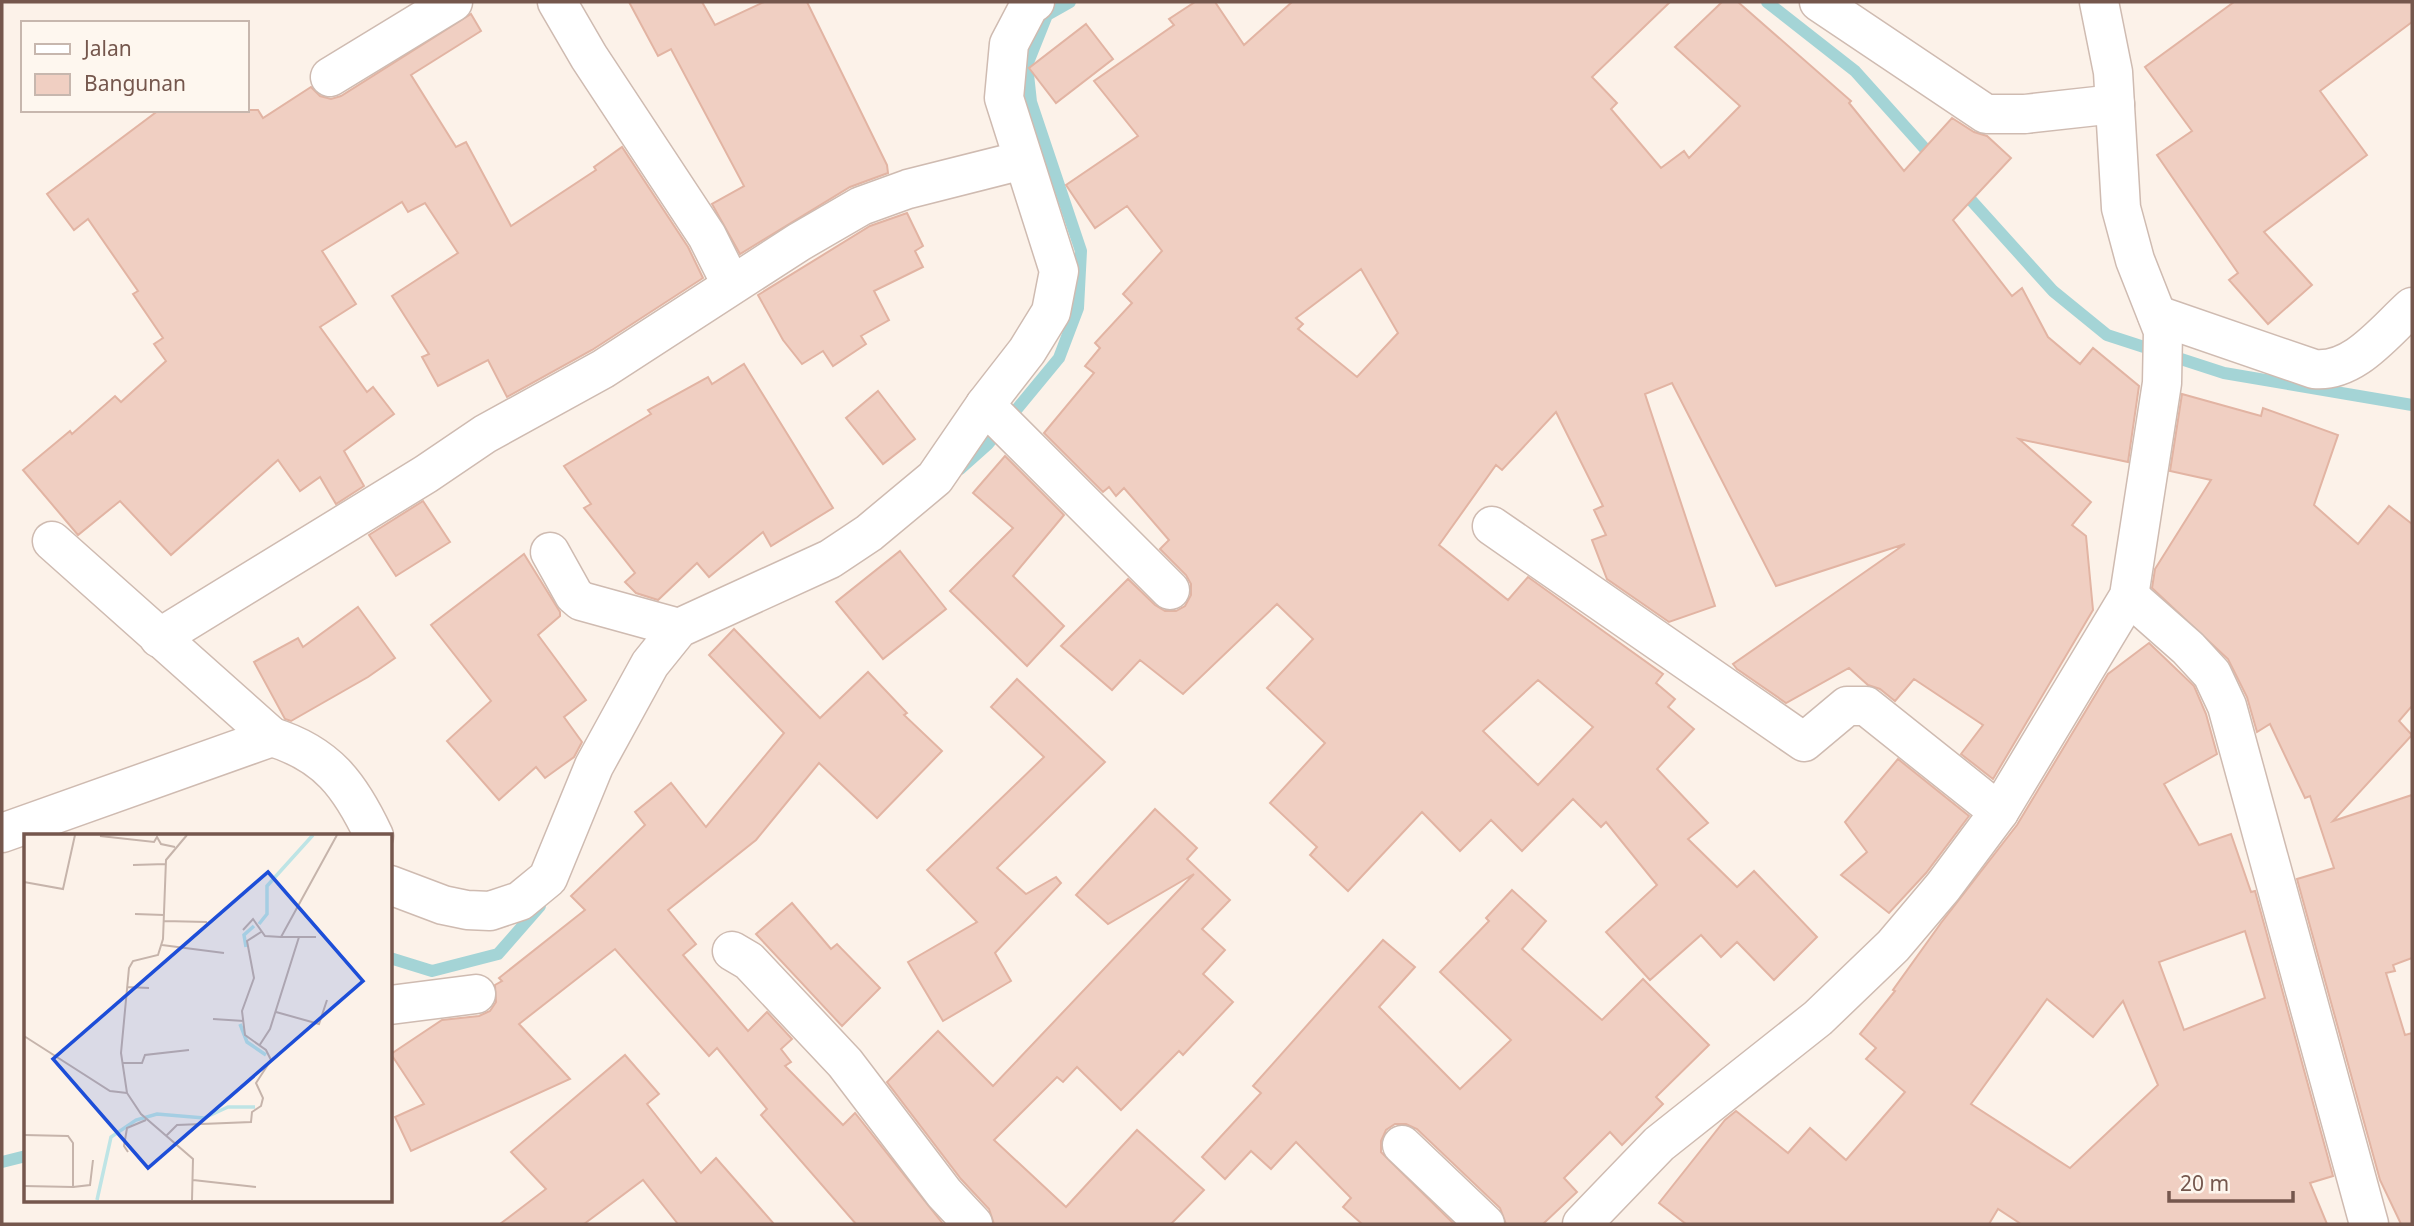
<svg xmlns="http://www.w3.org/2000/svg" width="2414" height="1226" font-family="'Noto Sans',sans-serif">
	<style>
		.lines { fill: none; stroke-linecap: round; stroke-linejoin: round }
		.stream { stroke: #a4d4d6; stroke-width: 12 }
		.building { fill: #f0cfc2; stroke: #e2b4a3; stroke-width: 2; fill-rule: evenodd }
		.street-casing { stroke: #cfbbb1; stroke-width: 41 }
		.street { stroke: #fff; stroke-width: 38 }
		.inset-river { fill: none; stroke: #bee4e5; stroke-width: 3.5 }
		.inset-road { fill: none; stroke: #c6b4ab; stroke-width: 2 }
		.view { fill: #1d4ed8; fill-opacity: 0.15; stroke: #1d4ed8; stroke-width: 3.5 }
		.inset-edge { fill: none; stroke: #75574d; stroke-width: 3.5 }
	</style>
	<rect width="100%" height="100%" fill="#fcf2e9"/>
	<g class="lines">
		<g class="stream">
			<path d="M1767,2L1855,71L1935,160"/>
			<path d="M1961,189L2053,291L2107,335L2224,373L2412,405"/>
			<path d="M960,469L988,444L1059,358L1078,308L1081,251L1031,102L1027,65L1047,15L1070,2"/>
			<path d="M390,958L432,971L498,954L540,906"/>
			<path d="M2,1162L26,1156"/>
		</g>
	</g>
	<g class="building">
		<path d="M629,2H702L715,25L764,2H807L887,165L888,173L850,187L740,254L712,204L744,186L671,49L658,56Z"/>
		<path d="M1195,2H1215L1244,45L1292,2H1670L1592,77L1617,103L1611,109L1661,168L1684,151L1689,158L1740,106L1675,47L1722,2H1738L1851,101L1849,103L1904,171L1952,118L1974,132L1987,136L2011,158L1953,220L2012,296L2022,288L2048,337L2080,364L2093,348L2139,386L2128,462L2019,439L2091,502L2072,525L2086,536L2093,610L1993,779L1961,754L1983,725L1914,679L1895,701L1880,689L1868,685L1849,668L1786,703L1737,669L1733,664L1905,544L1776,586L1672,383L1645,394L1715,606L1669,622L1607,579L1592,540L1606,535L1594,510L1603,506L1556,412L1502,470L1496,465L1439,545L1508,600L1528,577L1663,674L1656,683L1675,699L1668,707L1694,729L1657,769L1708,823L1688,839L1737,887L1754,871L1817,937L1774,980L1737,942L1721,957L1701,935L1650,980L1606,932L1657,885L1606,822L1601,827L1573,799L1522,851L1491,820L1460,851L1422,812L1348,891L1310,855L1317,847L1270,803L1325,743L1267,688L1313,639L1277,604L1183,694L1140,660L1112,690L1061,646L1128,579L1155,605L1165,611H1176L1185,606L1191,595V584L1186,575L1160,549L1169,540L1124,488L1116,496L1109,487L1103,492L1044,433L1094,373L1085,366L1100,348L1095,343L1132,303L1123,294L1162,251L1127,206L1095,228L1066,185L1138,136L1094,81L1174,25L1169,19ZM1361,269L1398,333L1357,377L1298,329L1303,324L1296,318ZM1538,680L1593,727L1538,785L1483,731Z"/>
		<path d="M2234,2H2412V22L2320,91L2367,155L2264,232L2312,285L2268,324L2229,280L2238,273L2157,155L2192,131L2145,67Z"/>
		<path d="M471,14L481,31L411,75L456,147L466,142L511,226L596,170L594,167L622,147L688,247L703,278L592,350L507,397L488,360L438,386L422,357L429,354L392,296L458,253L425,203L408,212L402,202L322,251L356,304L320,327L367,392L373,387L394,414L344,451L364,486L336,504L320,477L300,491L278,460L171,555L120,501L78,535L23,470L70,431L72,434L115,396L121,402L166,361L154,344L163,338L133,294L138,291L88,219L74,230L47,194L159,110H258L263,118L311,87L320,96L331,99L341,96Z"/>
		<path d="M1086,24L1113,59L1056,103L1029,68Z"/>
		<path d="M907,213L923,246L915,251L923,267L874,291L889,320L861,336L866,344L833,366L823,351L802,364L783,340L758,295L870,226Z"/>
		<path d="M744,364L833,508L771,546L763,532L709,577L697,563L658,600L636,593L625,582L635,573L584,508L591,504L564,466L651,414L648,410L708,377L712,384Z"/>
		<path d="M878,391L915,439L883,464L846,418Z"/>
		<path d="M2182,394L2261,416L2263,408L2338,435L2314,505L2358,544L2389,506L2412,524V706L2399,721L2412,735L2333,821L2412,795V958L2393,965L2395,971L2386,973L2405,1035L2412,1033V1224H2401L2380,1180L2297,879L2334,868L2310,796L2305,798L2270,724L2257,732L2247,697L2228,659L2152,588L2155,569L2211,480L2170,471Z"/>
		<path d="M1005,456L1064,515L1013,576L1064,626L1027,666L950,591L1013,528L973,493Z"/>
		<path d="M423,501L450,542L396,576L369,535Z"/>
		<path d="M900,551L946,609L883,659L836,602Z"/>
		<path d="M524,554L560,612V616L538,635L586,700L564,717L582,742L574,757L545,778L536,767L499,800L447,741L491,701L431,625Z"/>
		<path d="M358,607L395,658L368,677L291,721L285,719L254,662L298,638L303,647Z"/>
		<path d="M734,629L820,718L868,672L907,713L904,715L942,751L877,818L819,763L756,840L668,910L696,944L683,955L748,1031L767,1012L792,1039L781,1049L791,1062L785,1066L843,1125L855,1113L943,1224H856L761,1115L767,1109L717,1048L709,1056L615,949L519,1024L570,1079L411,1151L395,1117L424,1104L391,1054L442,1020L479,1016L490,1011L496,1002L495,985L502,981L499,978L585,910L571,896L645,825L635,812L671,783L706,827L784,733L709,655Z"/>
		<path d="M2149,643L2194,686L2206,714L2217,754L2164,784L2199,845L2231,834L2251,892L2255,891L2333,1176L2310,1183L2327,1224H2021L1998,1209L1989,1224H1686L1659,1203L1725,1120L1736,1111L1788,1153L1810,1128L1846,1160L1905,1092L1866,1059L1876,1048L1860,1034L1895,991L1893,990L1941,923L2017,825L2108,674ZM2245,931L2265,998L2184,1030L2159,962ZM2047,999L2093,1037L2123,1001L2158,1085L2070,1168L1971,1104Z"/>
		<path d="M1017,679L1105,762L997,868L1026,894L1056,877L1061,883L995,953L1011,981L943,1021L908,962L977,922L927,870L1044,757L991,707Z"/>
		<path d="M1898,759L1969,816L1926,873L1889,913L1841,875L1867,852L1845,822Z"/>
		<path d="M1155,809L1197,848L1187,859L1230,900L1202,929L1225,950L1203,974L1233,1002L1183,1055L1179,1051L1121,1110L1077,1067L1063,1082L1057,1077L994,1140L1066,1207L1137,1130L1204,1190L1171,1224H994L989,1209L961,1179L887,1082L938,1031L993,1086L1194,874L1108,924L1076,895Z"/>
		<path d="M1512,890L1546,921L1522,949L1602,1020L1643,979L1709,1045L1656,1097L1663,1104L1622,1145L1610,1132L1564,1178L1577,1192L1543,1224H1506L1500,1208L1417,1129L1406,1124H1395L1386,1130L1381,1141V1152L1454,1224H1362L1343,1207L1351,1198L1296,1142L1271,1169L1251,1151L1225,1179L1202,1157L1261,1093L1253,1086L1383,940L1415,967L1379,1007L1460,1089L1511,1040L1440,972L1489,921L1486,918Z"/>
		<path d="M792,903L831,949L837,944L880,988L842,1026L756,934Z"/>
		<path d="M625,1055L659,1094L647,1104L701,1173L716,1158L774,1224H678L643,1180L584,1224H500L546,1189L511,1152Z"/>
	</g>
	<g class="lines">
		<g class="street-casing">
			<g id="street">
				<path d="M557,2L589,57L707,236L731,284"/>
				<path d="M1819,2L1986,114H2025L2115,104"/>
				<path d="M330,77L453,2"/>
				<path d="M2157,315L2314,369C2354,373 2384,332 2412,307"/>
				<path d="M985,405L1170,590"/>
				<path d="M1492,526L1804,742L1847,706H1866L1999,812"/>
				<path d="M550,552L574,595L581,601L679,628"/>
				<path d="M2129,596L2188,648L2212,674L2227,706L2369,1224"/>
				<path d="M159,638L426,474L485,434L603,369L799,242L861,206L908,189L1023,160"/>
				<path d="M272,737C327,754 350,785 374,836"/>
				<path d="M2,833L272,737L52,541"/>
				<path d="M390,885L443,905L467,910L490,911L520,901L548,878L594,766L650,664L679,628L830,559L869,533L935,478L985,405L1027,351L1051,312L1059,271L1004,98L1009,44L1029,6L1035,2"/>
				<path d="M732,951L749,961L845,1063L944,1193L973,1224"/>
				<path d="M390,1005L476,994"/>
				<path d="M1402,1145L1485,1224"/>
				<path d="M1582,1224L1659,1144L1818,1018L1893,946L1943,887L1999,812L2129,596L2162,383L2163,331L2135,260L2121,208L2113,72L2099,2"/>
			</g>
		</g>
		<use href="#street" class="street"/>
	</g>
	<g transform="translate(24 834)">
		<rect width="368" height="368" fill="#fcf2e9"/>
		<path class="inset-river" d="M235,90L243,80V52L289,1M222,113L220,101L230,92M216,190L223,208L242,221M73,366L87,303L112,286L133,280L180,284L204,273H231"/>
		<path class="inset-road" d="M163,1L142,26L139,105L134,121L109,127L105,134L97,219L103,259L117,280L169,325L168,366M76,2L130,8L133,3L137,10L151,13M109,31L142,30M0,48L39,55L51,1M111,80L140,81M140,87L183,88M219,96L229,85L241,102L257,103M292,103H257L313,1M138,111L200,119M103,153L125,154M252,178L295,190L303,166M189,185L220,187M0,202L86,257L103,259M235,212L246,195L275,103M98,229H118L121,221L165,216M0,301L44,302L49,309V353L0,352M142,302L153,291L227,288L228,278L237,272L239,264L232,249L247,226L242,216L221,201L218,177L230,144L223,107L237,98M104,318L100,312L103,294L122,286M169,346L232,353M49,353L66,351L69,326"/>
		<path class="view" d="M244,38L339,147L124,334L29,225Z"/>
		<rect width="368" height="368" class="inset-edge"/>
	</g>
	<rect width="2414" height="1226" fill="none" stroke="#75574d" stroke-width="7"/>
	<rect x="21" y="21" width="228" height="91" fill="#fef7ef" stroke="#c7b7ae" stroke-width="2"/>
	<rect x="35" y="44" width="35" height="10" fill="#ffffff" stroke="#c7b7ae" stroke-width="2"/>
	<text x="84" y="56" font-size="21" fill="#75574d">Jalan</text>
	<rect x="35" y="74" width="35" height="21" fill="#f0cfc2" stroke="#c7b7ae" stroke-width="2"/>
	<text x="84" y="91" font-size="21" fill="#75574d">Bangunan</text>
	<path d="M2169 1191v10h124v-10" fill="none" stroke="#75574d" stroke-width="3.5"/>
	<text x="2180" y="1191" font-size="21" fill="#75574d" stroke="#fef7ef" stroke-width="5" paint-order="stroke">20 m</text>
</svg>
